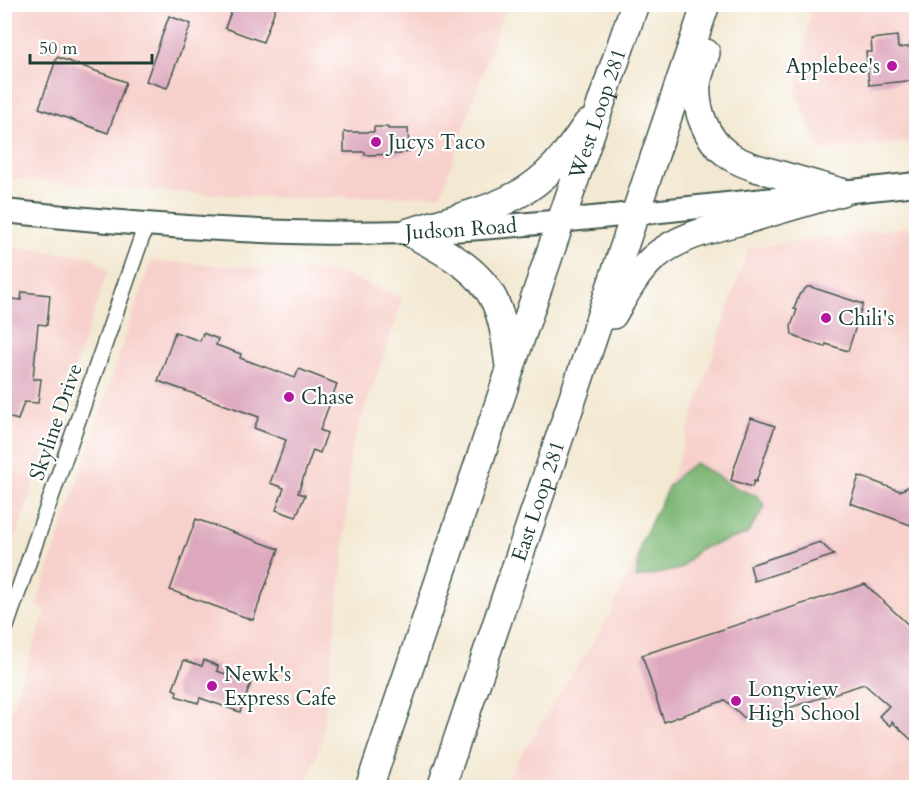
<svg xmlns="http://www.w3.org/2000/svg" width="921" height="792" font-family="Cardo,serif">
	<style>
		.built { fill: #f7d0cb }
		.forest { fill: #7cb673; stroke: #4e7a54; stroke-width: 1.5 }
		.building { fill: #dda7bd }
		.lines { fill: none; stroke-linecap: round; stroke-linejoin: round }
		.street-casing { stroke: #3f574c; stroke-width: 18 }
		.primary-casing { stroke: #3f574c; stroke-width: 26 }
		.highway-casing { stroke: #3f574c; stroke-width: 30 }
		.street { stroke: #fff; stroke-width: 15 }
		.primary { stroke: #fff; stroke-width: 22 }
		.highway { stroke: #fff; stroke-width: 27 }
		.poi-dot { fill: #b5179e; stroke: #fff; stroke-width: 2 }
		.labels { text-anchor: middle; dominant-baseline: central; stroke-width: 4.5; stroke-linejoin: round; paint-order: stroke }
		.poi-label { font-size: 21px; fill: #1f3d34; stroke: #fff; text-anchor: start }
		.street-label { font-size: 21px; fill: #1f3d34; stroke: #fff }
	</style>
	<rect width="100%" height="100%" fill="#fff"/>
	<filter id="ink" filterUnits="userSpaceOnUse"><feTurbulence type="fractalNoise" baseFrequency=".0167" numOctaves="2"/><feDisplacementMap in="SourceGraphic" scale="12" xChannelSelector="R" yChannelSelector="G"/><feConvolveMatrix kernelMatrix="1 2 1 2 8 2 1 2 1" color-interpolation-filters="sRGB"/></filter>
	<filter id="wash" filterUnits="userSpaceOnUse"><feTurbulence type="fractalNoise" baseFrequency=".008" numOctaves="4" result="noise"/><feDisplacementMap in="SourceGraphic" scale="24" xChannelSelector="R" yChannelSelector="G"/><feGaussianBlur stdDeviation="1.35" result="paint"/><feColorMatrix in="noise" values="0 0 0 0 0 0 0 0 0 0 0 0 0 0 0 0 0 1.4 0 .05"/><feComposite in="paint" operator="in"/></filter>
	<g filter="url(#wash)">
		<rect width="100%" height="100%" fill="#f3e8d1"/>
		<g class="built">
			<path d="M4,5H506L441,195L292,198L169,192L5,178Z"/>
			<path d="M812,5H916V141L820,151L796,93Z"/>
			<path d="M905,227H916V787L500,788L610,615L677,464L748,248Z"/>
			<path d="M5,246L92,257L108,271L5,568Z"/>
			<path d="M151,261L337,272L403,299L351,449L343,563L322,740L306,787L5,788V727L46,610L36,606Z"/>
		</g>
		<path class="forest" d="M695,463L740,490L758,496L765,507L747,534L699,549L680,569L636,578L641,543L669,486L679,475Z"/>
		<g id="blocks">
			<g class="building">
				<path d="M234,4H277L263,42L225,28Z"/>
				<path d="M169,16L191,24L167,88L146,81Z"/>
				<path d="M897,36L898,48L916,46V80L869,85L866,52H872L871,39Z"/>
				<path d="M57,57L126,82L108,133L39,108Z"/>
				<path d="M374,127H388V129H408L409,152H401V154L365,155V152H344V132H374Z"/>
				<path d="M807,287H811L863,304L848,351L826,344L825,347L796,337L792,334L791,326L797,310L794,309L799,295Z"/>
				<path d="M22,292L50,295L47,325L38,324L33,379H41L38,403L24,402L18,420L4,416V298L21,300Z"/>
				<path d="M175,332L200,341L203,333L218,339L216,345L241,354L240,358L295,378L299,369L337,384L320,430L327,433L320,453L313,450L298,493L305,495L296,517L276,510L284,488L270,483L286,440L254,428L259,417L158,381Z"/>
				<path d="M751,418L775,426L756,482L754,481L752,487L731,480L733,475H732Z"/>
				<path d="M859,476L900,491L916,483V527L850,503Z"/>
				<path d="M196,519L279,549L253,620L170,590Z"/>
				<path d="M820,542L834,555L754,581L750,565Z"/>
				<path d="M865,584L916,632V744L892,722L890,726L879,716L889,706L864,684L748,721L725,700L664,722L642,655Z"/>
				<path d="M184,660L202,666L204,660L218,666L217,671L251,683L240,712L200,698L198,703L176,696L177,691L173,689Z"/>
			</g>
		</g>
	</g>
	<g filter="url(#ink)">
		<use href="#blocks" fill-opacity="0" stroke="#3f574c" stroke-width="1.5"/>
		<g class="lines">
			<g class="street-casing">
				<path id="street" d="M4,632L146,225"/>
			</g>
			<g class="primary-casing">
				<g id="primary">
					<path id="s1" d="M4,211C139,225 273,236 408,232C490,229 571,220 651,212C740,203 828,194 916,184"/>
				</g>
			</g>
			<g class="highway-casing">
				<g id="highway">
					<path d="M706,53C703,63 699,73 697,84C695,109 706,139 727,154C735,161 746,164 756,168L841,192"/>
					<path d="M409,232C444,221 483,213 515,196C546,181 568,152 587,124"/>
					<path d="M409,232C440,250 479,267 495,302C504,322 506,345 509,366"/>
					<path d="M613,315C625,295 635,275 652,259C679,235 716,228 749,219C780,210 811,201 841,192"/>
					<path id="s2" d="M369,788L510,370L635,4"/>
					<path id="s3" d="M441,788L706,4"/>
				</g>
			</g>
			<use href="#street" class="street"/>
			<use href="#primary" class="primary"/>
			<use href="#highway" class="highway"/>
		</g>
	</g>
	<g class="poi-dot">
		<circle cx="892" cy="66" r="6"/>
		<circle cx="376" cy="142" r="6"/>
		<circle cx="826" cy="318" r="6"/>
		<circle cx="289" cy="397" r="6"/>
		<circle cx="212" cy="686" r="6"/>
		<circle cx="736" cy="701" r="6"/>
	</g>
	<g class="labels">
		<g class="poi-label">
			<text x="880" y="66" text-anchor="end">Applebee's</text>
			<text x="388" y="142">Jucys Taco</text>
			<text x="838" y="318">Chili's</text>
			<text x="301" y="397">Chase</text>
			<text x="224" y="674">Newk's<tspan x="224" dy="24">Express Cafe</tspan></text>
			<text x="748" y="689">Longview<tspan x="748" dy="24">High School</tspan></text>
		</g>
		<g class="street-label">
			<text stroke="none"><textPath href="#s2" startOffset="712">West Loop 281</textPath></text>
			<text stroke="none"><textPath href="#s1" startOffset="458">Judson Road</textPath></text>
			<text transform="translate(56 422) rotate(-71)">Skyline Drive</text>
			<text stroke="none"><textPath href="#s3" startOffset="303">East Loop 281</textPath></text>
		</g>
	</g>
	<rect width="921" height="792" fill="none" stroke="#fff" stroke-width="24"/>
	<path d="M30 54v9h122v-9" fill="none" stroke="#1f3d34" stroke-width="3"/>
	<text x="39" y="54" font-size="18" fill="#1f3d34" stroke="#ffffff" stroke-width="4.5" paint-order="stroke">50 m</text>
</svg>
